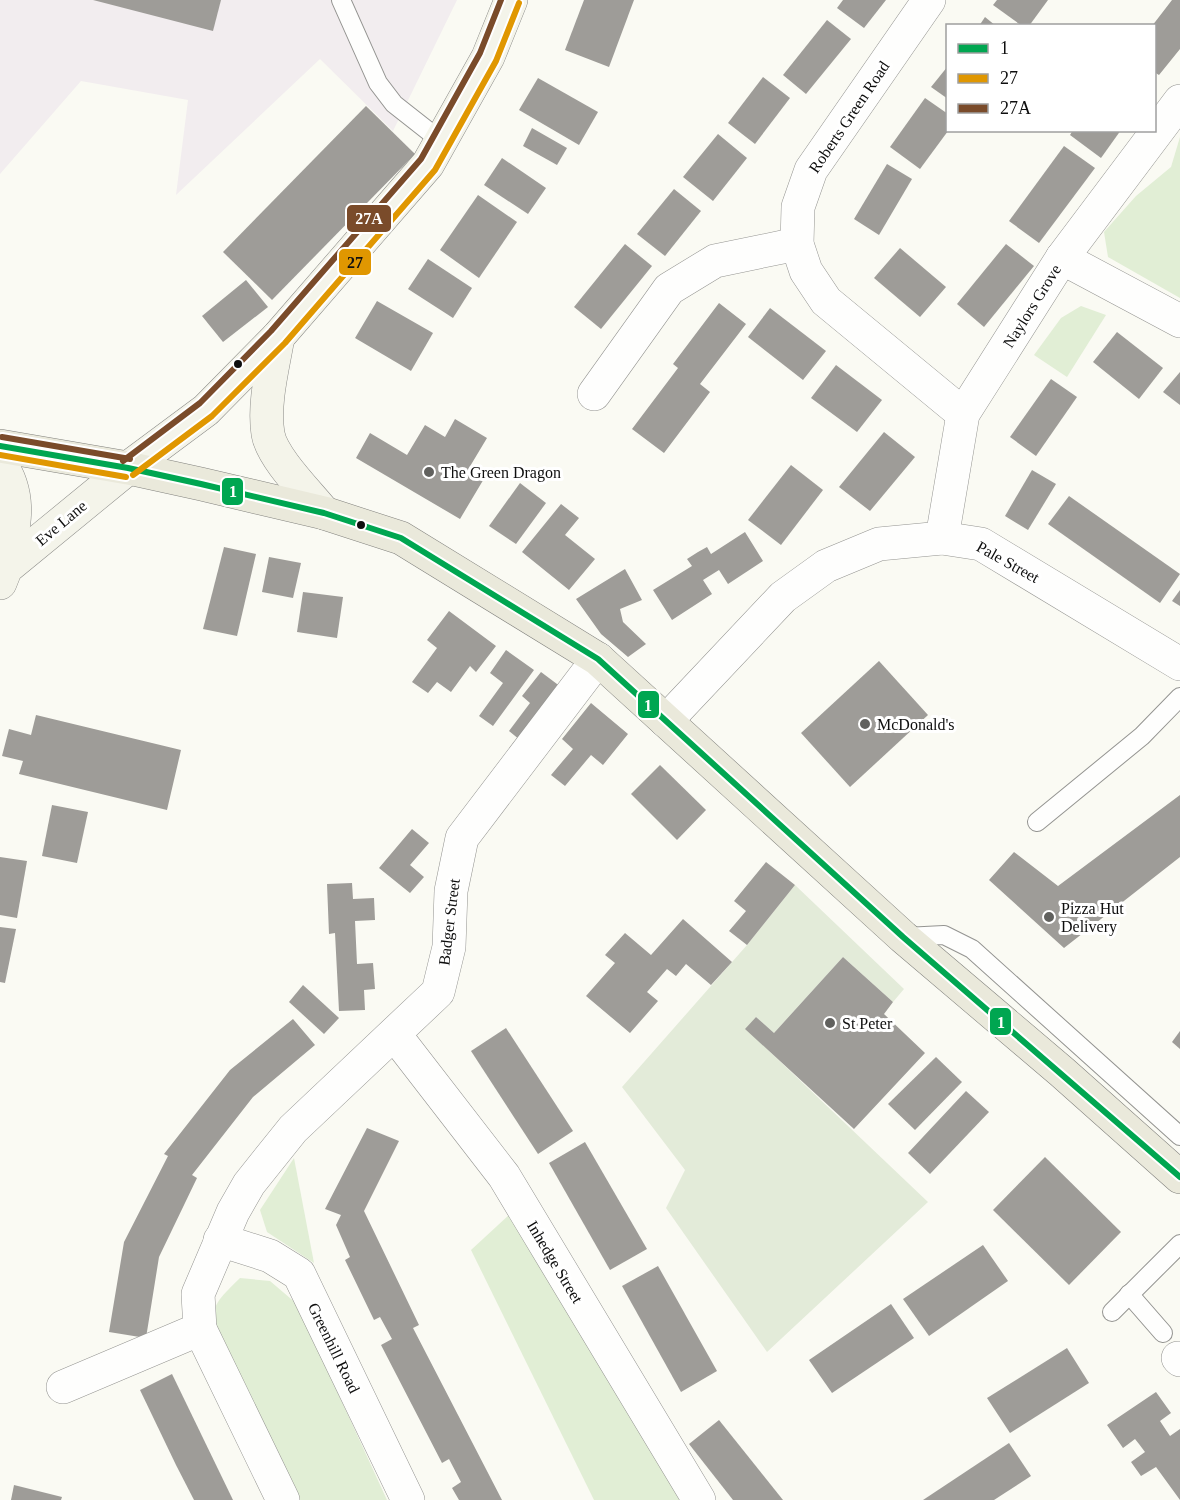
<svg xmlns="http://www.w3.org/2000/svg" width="1180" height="1500" font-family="Georgia,serif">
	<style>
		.industrial { fill: #f2edef }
		.green { fill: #e1eed5 }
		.cemetery { fill: #e3ebd9 }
		.building { fill: #9e9c98 }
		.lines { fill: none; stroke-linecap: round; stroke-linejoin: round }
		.lane-casing { stroke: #949491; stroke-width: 20 }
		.street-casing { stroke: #949491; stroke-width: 34 }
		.secondary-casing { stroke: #8b8b88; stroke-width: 34 }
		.primary-casing { stroke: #82827e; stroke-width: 34 }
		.lane { stroke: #fefefd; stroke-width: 18 }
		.street { stroke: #fefefd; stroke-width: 33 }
		.secondary { stroke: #f4f4ea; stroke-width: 33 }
		.primary { stroke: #eae9db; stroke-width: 33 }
		.bus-1-casing { stroke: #fff; stroke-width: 10 }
		.bus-2-casing { stroke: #fff; stroke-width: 10 }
		.bus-3-casing { stroke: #fff; stroke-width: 10 }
		.bus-1 { stroke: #00a651; stroke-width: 6 }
		.bus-2 { stroke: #e09701; stroke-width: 6 }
		.bus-3 { stroke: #7a4b2a; stroke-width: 6 }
		.bus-dot { fill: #0e0e0e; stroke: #fff; stroke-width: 2 }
		.poi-dot { fill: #61615e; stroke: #fff; stroke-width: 2 }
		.labels { text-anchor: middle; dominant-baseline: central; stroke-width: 6; stroke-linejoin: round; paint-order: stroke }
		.street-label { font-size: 16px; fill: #0e0e0e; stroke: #fff }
		.poi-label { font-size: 16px; fill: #0e0e0e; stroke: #fff; text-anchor: start }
		.line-badge { stroke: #fff; stroke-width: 2 }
		.badge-label { font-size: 16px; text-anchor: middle; font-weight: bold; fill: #fff }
		.pale-badge-label { font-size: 16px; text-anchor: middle; font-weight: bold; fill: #111 }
	</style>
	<rect width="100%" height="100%" fill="#fafaf3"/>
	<path class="industrial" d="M0,0H457L393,131L320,59L176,195L188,100L81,81L0,174Z"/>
	<g class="green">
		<path d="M1180,137V298L1108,257L1104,232L1136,196L1171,167Z"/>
		<path d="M1081,306L1106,315L1067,377L1034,355L1061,318Z"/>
		<path d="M294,1158L314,1263L267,1232L260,1210Z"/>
		<path d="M511,1213L688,1500H594L471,1250Z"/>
		<path d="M240,1278L270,1281L297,1304L387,1500H300L212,1338C211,1304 217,1301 240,1278Z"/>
	</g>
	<path class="cemetery" d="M795,885L904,989L893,1002L843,957L774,1033L756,1017L746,1029L928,1202L767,1352L666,1208L685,1170L622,1087L747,945Z"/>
	<g class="building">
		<path d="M93,0H221L213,31Z"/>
		<path d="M584,0H634L609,67L565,50Z"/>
		<path d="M843,0H886L864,28L837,8Z"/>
		<path d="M997,0H1048L1029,26H1022L993,5Z"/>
		<path d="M1172,0H1180V49L1159,75L1154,72V26H1152Z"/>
		<path d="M985,17L996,26H979Z"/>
		<path d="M827,20L851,39L806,94L783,75Z"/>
		<path d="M948,66V99L931,87Z"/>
		<path d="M763,77L790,98L755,144L728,123Z"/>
		<path d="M538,78L598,112L579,145L519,110Z"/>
		<path d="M925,98L948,114V131L920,169L890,147Z"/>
		<path d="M366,106L415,154L272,300L223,252Z"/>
		<path d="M532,128L567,148L557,165L523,146Z"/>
		<path d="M1073,130H1121L1101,158L1070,135Z"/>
		<path d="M718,134L747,158L713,201L683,177Z"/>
		<path d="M1064,146L1095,168L1039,243L1009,221Z"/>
		<path d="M502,158L546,188L528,214L484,185Z"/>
		<path d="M887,164L912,179L879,235L854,219Z"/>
		<path d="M674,189L701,211L665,256L637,234Z"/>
		<path d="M478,195L517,222L479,278L440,250Z"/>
		<path d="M625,244L652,266L601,329L574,307Z"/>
		<path d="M1006,244L1034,266L984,327L957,304Z"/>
		<path d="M900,248L946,287L920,317L874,278Z"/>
		<path d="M428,259L472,288L453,318L408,289Z"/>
		<path d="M246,280L268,307L223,342L202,316Z"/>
		<path d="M377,301L433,333L411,371L355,338Z"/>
		<path d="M719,303L746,324L700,384L710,392L664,453L632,429L678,368L673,364Z"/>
		<path d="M770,308L826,351L803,380L748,337Z"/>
		<path d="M1117,332L1163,368L1139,399L1093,362Z"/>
		<path d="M836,365L882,400L857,432L811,398Z"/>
		<path d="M1180,372V405L1163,392Z"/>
		<path d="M1051,379L1077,397L1036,456L1010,437Z"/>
		<path d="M455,419L487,438L469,468L485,477L460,519L356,458L370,433L407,455L425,425L445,437Z"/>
		<path d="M884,432L915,457L870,511L839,487Z"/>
		<path d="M791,465L823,490L781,545L748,520Z"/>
		<path d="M1032,470L1056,484L1028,530L1005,516Z"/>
		<path d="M520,483L546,503L516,544L489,526Z"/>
		<path d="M1069,496L1180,574L1160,603L1048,524Z"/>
		<path d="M561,504L579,518L565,535L595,559L569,590L522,552Z"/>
		<path d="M745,532L763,561L728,584L719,570L703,580L712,594L672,620L653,590L692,566L687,559L698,552L707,547L711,554Z"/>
		<path d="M224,547L256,554L237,636L203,629Z"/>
		<path d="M269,557L301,563L293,598L262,592Z"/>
		<path d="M625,569L642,600L620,609L623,622L646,644L628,657L601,634L576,599Z"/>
		<path d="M1180,590V606L1172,601Z"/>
		<path d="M303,592L343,597L337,638L297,632Z"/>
		<path d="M449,611L496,646L476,672L470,666L451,692L437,682L428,693L412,682L437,648L427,640Z"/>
		<path d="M506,650L534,670L493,726L479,716L503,683L490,673Z"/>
		<path d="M879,661L928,715L850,787L801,733Z"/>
		<path d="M541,672L561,687L520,740L509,731L530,703L522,696Z"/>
		<path d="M591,703L628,734L603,765L591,755L565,786L551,775L573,749L562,739Z"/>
		<path d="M36,715L181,750L167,810L19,774L23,761L2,756L9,729L31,735Z"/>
		<path d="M660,765L706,810L677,840L631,794Z"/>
		<path d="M1180,795V857L1064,948L989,880L1014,852L1058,886Z"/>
		<path d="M52,805L88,812L77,863L42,856Z"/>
		<path d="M412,829L429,843L410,865L424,877L410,893L379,868Z"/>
		<path d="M0,857L27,861L17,918L0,915Z"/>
		<path d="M766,862L795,885L747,945L729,931L746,911L734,901Z"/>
		<path d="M352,883L353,899L374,898L375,920L355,921L357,964L373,963L375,989L364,990L365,1010L339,1011L335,933L329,934L327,884Z"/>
		<path d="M683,919L732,962L711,985L686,964L676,976L667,969L647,992L658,1001L630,1033L586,996L615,963L605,955L625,933L651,955Z"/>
		<path d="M0,927L16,929L5,983L0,982Z"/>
		<path d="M843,957L893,1002L884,1014L925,1053L854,1129L745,1029L756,1017L774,1033Z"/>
		<path d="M303,985L339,1018L324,1034L289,1002Z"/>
		<path d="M293,1019L315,1045L253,1097L192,1175L197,1178L159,1257L146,1338L109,1332L124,1242L168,1156L164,1154L230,1070Z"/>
		<path d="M506,1028L573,1131L538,1154L471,1051Z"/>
		<path d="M1180,1031V1049L1172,1042Z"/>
		<path d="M936,1057L962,1082L915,1130L888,1104Z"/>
		<path d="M966,1091L989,1112L930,1174L908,1153Z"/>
		<path d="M367,1128L399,1141L364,1211L419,1325L413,1328L502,1500H459L452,1488L461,1482L449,1459L442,1463L381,1345L392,1339L380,1317L374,1320L345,1260L350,1257L336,1225L341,1215L325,1209Z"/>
		<path d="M585,1142L647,1249L610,1270L549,1163Z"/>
		<path d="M1045,1157L1121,1232L1069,1285L993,1210Z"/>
		<path d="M983,1245L1008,1281L929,1336L903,1299Z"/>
		<path d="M658,1266L717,1371L681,1392L622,1286Z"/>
		<path d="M891,1304L914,1338L832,1393L809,1360Z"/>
		<path d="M1067,1348L1089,1383L1010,1433L987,1398Z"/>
		<path d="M172,1374L233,1500H194L176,1465L140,1390Z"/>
		<path d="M1156,1392L1171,1413L1160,1421L1170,1436L1180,1429V1500L1156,1467L1141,1476L1131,1462L1145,1452L1139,1444L1135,1439L1123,1448L1107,1425Z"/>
		<path d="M719,1420L783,1500H733L689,1444Z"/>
		<path d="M1009,1443L1031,1476L994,1500H923Z"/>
		<path d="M14,1485L62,1497L61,1500H11Z"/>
	</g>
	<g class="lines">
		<g class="lane-casing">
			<g id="lane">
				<path d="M341,0L378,83L394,104L441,141"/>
				<path d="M1037,822L1142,736L1180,697"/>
				<path d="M905,937L944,935L972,949L1180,1136"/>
				<path d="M1129,1294L1163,1333"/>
				<path d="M1112,1312L1180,1244"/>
			</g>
		</g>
		<g class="street-casing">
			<g id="street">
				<path d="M929,0L811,170L798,207L797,244L806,271L826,301L963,414"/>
				<path d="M1062,258L1180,321"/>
				<path d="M594,394L669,289L715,261L797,244"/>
				<path d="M942,538L963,414L1062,258L1180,101"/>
				<path d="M666,721L783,597L826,566L879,544L942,538L981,544L1180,664"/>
				<path d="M395,1035L504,1176L699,1500"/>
				<path d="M220,1240L270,1256L299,1274L408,1500"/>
				<path d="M200,1329L283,1500"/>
				<path d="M1178,1358L1180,1360"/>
				<path d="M63,1387L200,1329L198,1294L233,1212L249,1184L293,1129L438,992L449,947L451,891L462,838L598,659"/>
			</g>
		</g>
		<g class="secondary-casing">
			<g id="secondary">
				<path d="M278,337C273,367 263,403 268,434C272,458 309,494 324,513"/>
				<path d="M0,463C24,498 13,530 6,568"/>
				<path d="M0,583L6,568L128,468L206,410L278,337L428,164L488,57L511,0"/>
			</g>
		</g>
		<g class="primary-casing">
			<path id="primary" d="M0,446L128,468L201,484L324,513L401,538L598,659L903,937L1062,1072L1180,1177"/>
		</g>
		<use href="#lane" class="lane"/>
		<use href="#street" class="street"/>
		<use href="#secondary" class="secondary"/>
		<use href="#primary" class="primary"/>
		<g class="bus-1-casing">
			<path id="bus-1" d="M0,446L128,468L201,484L324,513L401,538L598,659L903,937L1180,1177"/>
		</g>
		<g class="bus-2-casing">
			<g id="bus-2">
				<path d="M0,455L126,477"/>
				<path d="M133,475L212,416L285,343L435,170L496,61L519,3"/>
			</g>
		</g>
		<g class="bus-3-casing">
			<g id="bus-3">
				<path d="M2,437L130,459"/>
				<path d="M123,461L200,403L271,331L421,159L480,53L501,0"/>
			</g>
		</g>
		<use href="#bus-1" class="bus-1"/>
		<use href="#bus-2" class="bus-2"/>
		<use href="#bus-3" class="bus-3"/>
	</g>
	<g class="bus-dot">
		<circle cx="238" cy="364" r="5"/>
		<circle cx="361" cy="525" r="5"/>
	</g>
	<g class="poi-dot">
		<circle cx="429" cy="472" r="6"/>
		<circle cx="865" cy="724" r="6"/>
		<circle cx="1049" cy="917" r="6"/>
		<circle cx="830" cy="1023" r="6"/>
	</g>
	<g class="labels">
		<g class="street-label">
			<text transform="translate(849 117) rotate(-56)">Roberts Green Road</text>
			<text transform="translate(1032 306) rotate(-58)">Naylors Grove</text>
			<text transform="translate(61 523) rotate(-40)">Eve Lane</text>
			<text transform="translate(1008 562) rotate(29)">Pale Street</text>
			<text transform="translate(449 922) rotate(-83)">Badger Street</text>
			<text transform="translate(555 1262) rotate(59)">Inhedge Street</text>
			<text transform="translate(334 1348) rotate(64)">Greenhill Road</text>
		</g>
		<g class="poi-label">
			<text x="441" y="472">The Green Dragon</text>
			<text x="877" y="724">McDonald's</text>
			<text x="1061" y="908">Pizza Hut<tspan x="1061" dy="18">Delivery</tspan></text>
			<text x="842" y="1023">St Peter</text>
		</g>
	</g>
	<g class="line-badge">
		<rect x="346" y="204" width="46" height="29" rx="6" fill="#7a4b2a"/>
		<rect x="338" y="248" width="34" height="28" rx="6" fill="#e09701"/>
		<rect x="221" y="477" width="23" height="29" rx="6" fill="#00a651"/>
		<rect x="637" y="690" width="23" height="29" rx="6" fill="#00a651"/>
		<rect x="989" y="1007" width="23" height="29" rx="6" fill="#00a651"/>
	</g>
	<g class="badge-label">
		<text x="369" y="224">27A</text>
		<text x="233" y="497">1</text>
		<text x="648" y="711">1</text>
		<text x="1001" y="1028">1</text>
	</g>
	<g class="pale-badge-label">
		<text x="355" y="268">27</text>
	</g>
	<rect x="946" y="24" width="210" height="108" fill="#ffffff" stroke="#9f9f9f" stroke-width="1.5"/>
	<rect x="958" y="44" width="30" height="9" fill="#00a651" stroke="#9f9f9f" stroke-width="1.5"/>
	<text x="1000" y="54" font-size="18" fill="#0e0e0e">1</text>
	<rect x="958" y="74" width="30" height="9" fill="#e09701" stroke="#9f9f9f" stroke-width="1.5"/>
	<text x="1000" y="84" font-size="18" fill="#0e0e0e">27</text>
	<rect x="958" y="104" width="30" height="9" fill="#7a4b2a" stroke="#9f9f9f" stroke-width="1.5"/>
	<text x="1000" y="114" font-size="18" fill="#0e0e0e">27A</text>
</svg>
